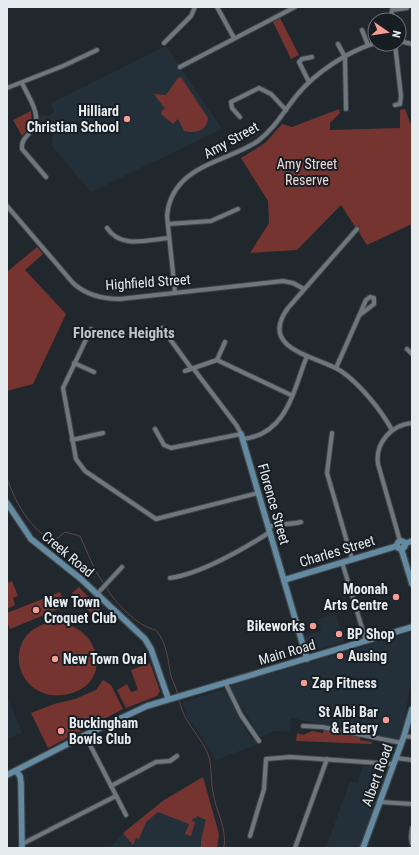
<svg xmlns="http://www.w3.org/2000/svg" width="419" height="855" font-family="'Roboto Condensed',sans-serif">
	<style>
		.built { fill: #23303a }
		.green { fill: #763431 }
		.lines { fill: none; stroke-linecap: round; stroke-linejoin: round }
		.stream { stroke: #5e4648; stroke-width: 1 }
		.street-casing { stroke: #3f4549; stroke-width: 6 }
		.secondary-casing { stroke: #3f4549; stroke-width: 8 }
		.street { stroke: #6f777e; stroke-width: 4 }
		.secondary { stroke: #648aa2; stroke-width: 5.5 }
		.poi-dot { fill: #f59c95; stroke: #171e23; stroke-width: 1.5 }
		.labels { text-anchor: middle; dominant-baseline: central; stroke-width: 4; stroke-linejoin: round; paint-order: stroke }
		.poi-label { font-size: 14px; font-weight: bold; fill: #e6ebee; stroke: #171e23; text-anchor: start }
		.street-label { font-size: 14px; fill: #e6ebee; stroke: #171e23 }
		.park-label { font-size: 14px; fill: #f0d7d4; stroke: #171e23 }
		.neighbourhood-label { font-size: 15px; font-weight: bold; fill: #bcc5cc; stroke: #171e23 }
	</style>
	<rect width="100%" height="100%" fill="#20272d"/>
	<g class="built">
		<path d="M166,46L222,129L91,192L52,146L54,126L38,124V115H50L54,112L51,103Z"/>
		<path d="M336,614L344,642L310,652L305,636L321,631L318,619Z"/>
		<path d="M412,632V675L404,722L398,740L291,718L290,732L275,731L260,737L229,686Z"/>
		<path d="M226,689L238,716L252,740L255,739L258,744L216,760L192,722L190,723L182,702Z"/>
		<path d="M7,696L22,733L7,739Z"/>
		<path d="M363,766L388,767L359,848H326L350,781L357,783Z"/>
		<path d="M203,777L219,834L217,848H109L127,830L164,800Z"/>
	</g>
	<g class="green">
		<path d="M280,18L299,55L291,59L273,22Z"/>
		<path d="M181,77L208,118C207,131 195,134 184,131L178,119L173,124L161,114L162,110L165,109L154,94L166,95L178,78Z"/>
		<path d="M339,109L340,113L330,123V130L400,128V110L405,109L412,128V224L367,245L341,205L297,250L250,253L269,223L268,201L241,158L265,143L282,124L292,127Z"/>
		<path d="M31,111L32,124L22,136L13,120Z"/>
		<path d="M37,247L43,254L25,270L66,314L33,384L7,391V272Z"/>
		<path d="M12,581L18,596L13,598L15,605L7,609V583Z"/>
		<path d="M79,587L91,600L84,606L72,593Z"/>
		<path d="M60,592L66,606L10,629L7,622V613Z"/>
		<path d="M93,603L106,616L99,622L87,609Z"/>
		<path d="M52,622C102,622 116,688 63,695C13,701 0,631 52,622Z"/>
		<path d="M150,663L160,691L157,696L126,708L117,690L127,684L131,692L138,690L131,670Z"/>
		<path d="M103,680L111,685L123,709L48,748L31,713L54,704L75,699L96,690Z"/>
		<path d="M324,730L360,737V740L372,742V744L296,741L297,733L303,735L312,731L323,733Z"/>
		<path d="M203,777L219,834L217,848H201V840L206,820L197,816L196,818H193L192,821L195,822L191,836L185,834L189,824L158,812L146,822L139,839L136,838L133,845L123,833L164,800Z"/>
	</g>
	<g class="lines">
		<g class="stream">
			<path d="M7,478C15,502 30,530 54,541L65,532L80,536L95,570L104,584"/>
			<path d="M106,587C116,604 137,626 156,630C167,643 168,661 171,676C173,682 176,688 178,694"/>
			<path d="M179,699C183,722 197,731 206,750C213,763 210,778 213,792C216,813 227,826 224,848"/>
		</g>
		<g class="street-casing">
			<g id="street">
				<path d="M217,7L234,38"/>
				<path d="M391,20L392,10L407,8"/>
				<path d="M362,30L368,45"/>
				<path d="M399,41L412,44"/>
				<path d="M164,43L191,16L195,7"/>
				<path d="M338,44L345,57L346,109"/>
				<path d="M395,44L401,96L400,104L395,105"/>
				<path d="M180,67L295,7"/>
				<path d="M309,82L299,62L302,59L312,57"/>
				<path d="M22,83C27,94 38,110 36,122C34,133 20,137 22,149L46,177"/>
				<path d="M7,88L63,66L97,50"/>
				<path d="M240,117L232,108L231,102L259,88L271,94L286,110"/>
				<path d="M7,206L73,283C86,295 102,299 120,299L283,281L293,283L304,289"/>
				<path d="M168,224L211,221L238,209"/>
				<path d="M107,228C121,249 147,240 169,238"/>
				<path d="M357,229L288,308C257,350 318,356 341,371C360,384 381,410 392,430"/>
				<path d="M175,292L167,216C168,203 173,191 183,181C202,162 236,156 258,141C275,128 284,111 297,95C316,72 347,52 375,43"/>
				<path d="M162,328L191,368"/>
				<path d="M91,329L63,388L76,459L85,471L156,519L258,493"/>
				<path d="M407,349L412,354"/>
				<path d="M217,360L225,342"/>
				<path d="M74,363L94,372"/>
				<path d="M336,368L366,300L370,297L374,298V304L361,314"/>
				<path d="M185,371L217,360L291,395"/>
				<path d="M155,429L164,445L171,448L241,434L237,426L193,368"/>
				<path d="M332,433L327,473L352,559"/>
				<path d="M242,439C287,435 293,391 307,356"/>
				<path d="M72,440L103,433"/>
				<path d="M268,527C279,523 290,525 301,522"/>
				<path d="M400,541L378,464C375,443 391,425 412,423"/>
				<path d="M342,562L366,641"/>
				<path d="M170,578C200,574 244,549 270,532"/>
				<path d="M97,594L122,567"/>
				<path d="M225,682L241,715L259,741"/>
				<path d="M303,726L322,727L402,743"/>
				<path d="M85,735L126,815"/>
				<path d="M404,736L412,737"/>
				<path d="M396,758L412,760"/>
				<path d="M111,786L156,762L170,761L177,756"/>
				<path d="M380,802L412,804"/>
				<path d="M412,828L411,837L412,844"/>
				<path d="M250,836L264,789L266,759L290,757L394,764"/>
				<path d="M22,844L116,796"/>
				<path d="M295,848L327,759"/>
			</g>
		</g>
		<g class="secondary-casing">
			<g id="secondary">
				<path d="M241,434L307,659"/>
				<path d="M7,503L31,539L81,579L145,639L151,649L168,698"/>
				<circle cx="401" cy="545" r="4"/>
				<path d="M404,544L412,541"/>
				<path d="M401,548L412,584"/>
				<path d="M284,580L397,546"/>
				<path d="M16,771L20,776L21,783L22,848"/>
				<path d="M7,775L85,735L147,706L412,627"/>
				<path d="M363,848L404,736L412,709"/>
			</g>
		</g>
		<use href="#street" class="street"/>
		<use href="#secondary" class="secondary"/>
	</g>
	<g class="poi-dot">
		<circle cx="127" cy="119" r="4"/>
		<circle cx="396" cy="597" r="4"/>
		<circle cx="36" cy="610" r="4"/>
		<circle cx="313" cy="626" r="4"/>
		<circle cx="339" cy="634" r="4"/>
		<circle cx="340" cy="656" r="4"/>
		<circle cx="55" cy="659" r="4"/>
		<circle cx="304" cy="683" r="4"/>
		<circle cx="386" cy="720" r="4"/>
		<circle cx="61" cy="731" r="4"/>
	</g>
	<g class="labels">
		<g class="poi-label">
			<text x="119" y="111" text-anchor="end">Hilliard<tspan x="119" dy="16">Christian School</tspan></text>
			<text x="388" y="589" text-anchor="end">Moonah<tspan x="388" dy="16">Arts Centre</tspan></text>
			<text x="44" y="602">New Town<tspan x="44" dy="16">Croquet Club</tspan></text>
			<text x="305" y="626" text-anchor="end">Bikeworks</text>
			<text x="347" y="634">BP Shop</text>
			<text x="348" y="656">Ausing</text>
			<text x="63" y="659">New Town Oval</text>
			<text x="312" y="683">Zap Fitness</text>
			<text x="378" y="712" text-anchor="end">St Albi Bar<tspan x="378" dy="16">&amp; Eatery</tspan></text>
			<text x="69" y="723">Buckingham<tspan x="69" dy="16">Bowls Club</tspan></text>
		</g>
		<g class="street-label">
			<text transform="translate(231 140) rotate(-29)">Amy Street</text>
			<text transform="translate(148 282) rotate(-4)">Highfield Street</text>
			<text transform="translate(274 504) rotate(74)">Florence Street</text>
			<text transform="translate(337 551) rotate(-17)">Charles Street</text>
			<text transform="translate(68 554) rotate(40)">Creek Road</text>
			<text transform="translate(287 652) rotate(-16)">Main Road</text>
			<text transform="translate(377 775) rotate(-70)">Albert Road</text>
		</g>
		<g class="park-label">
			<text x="307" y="164">Amy Street<tspan x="307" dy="16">Reserve</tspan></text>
		</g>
		<g class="neighbourhood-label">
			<text x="124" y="333">Florence Heights</text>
		</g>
	</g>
	<rect width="419" height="855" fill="none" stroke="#e6ebee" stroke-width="16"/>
	<g transform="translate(387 32) rotate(103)"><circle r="19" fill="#171e23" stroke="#6a7074"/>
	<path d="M0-3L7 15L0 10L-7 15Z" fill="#f59c95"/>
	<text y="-6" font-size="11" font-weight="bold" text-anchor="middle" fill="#e6ebee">N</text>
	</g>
</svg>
